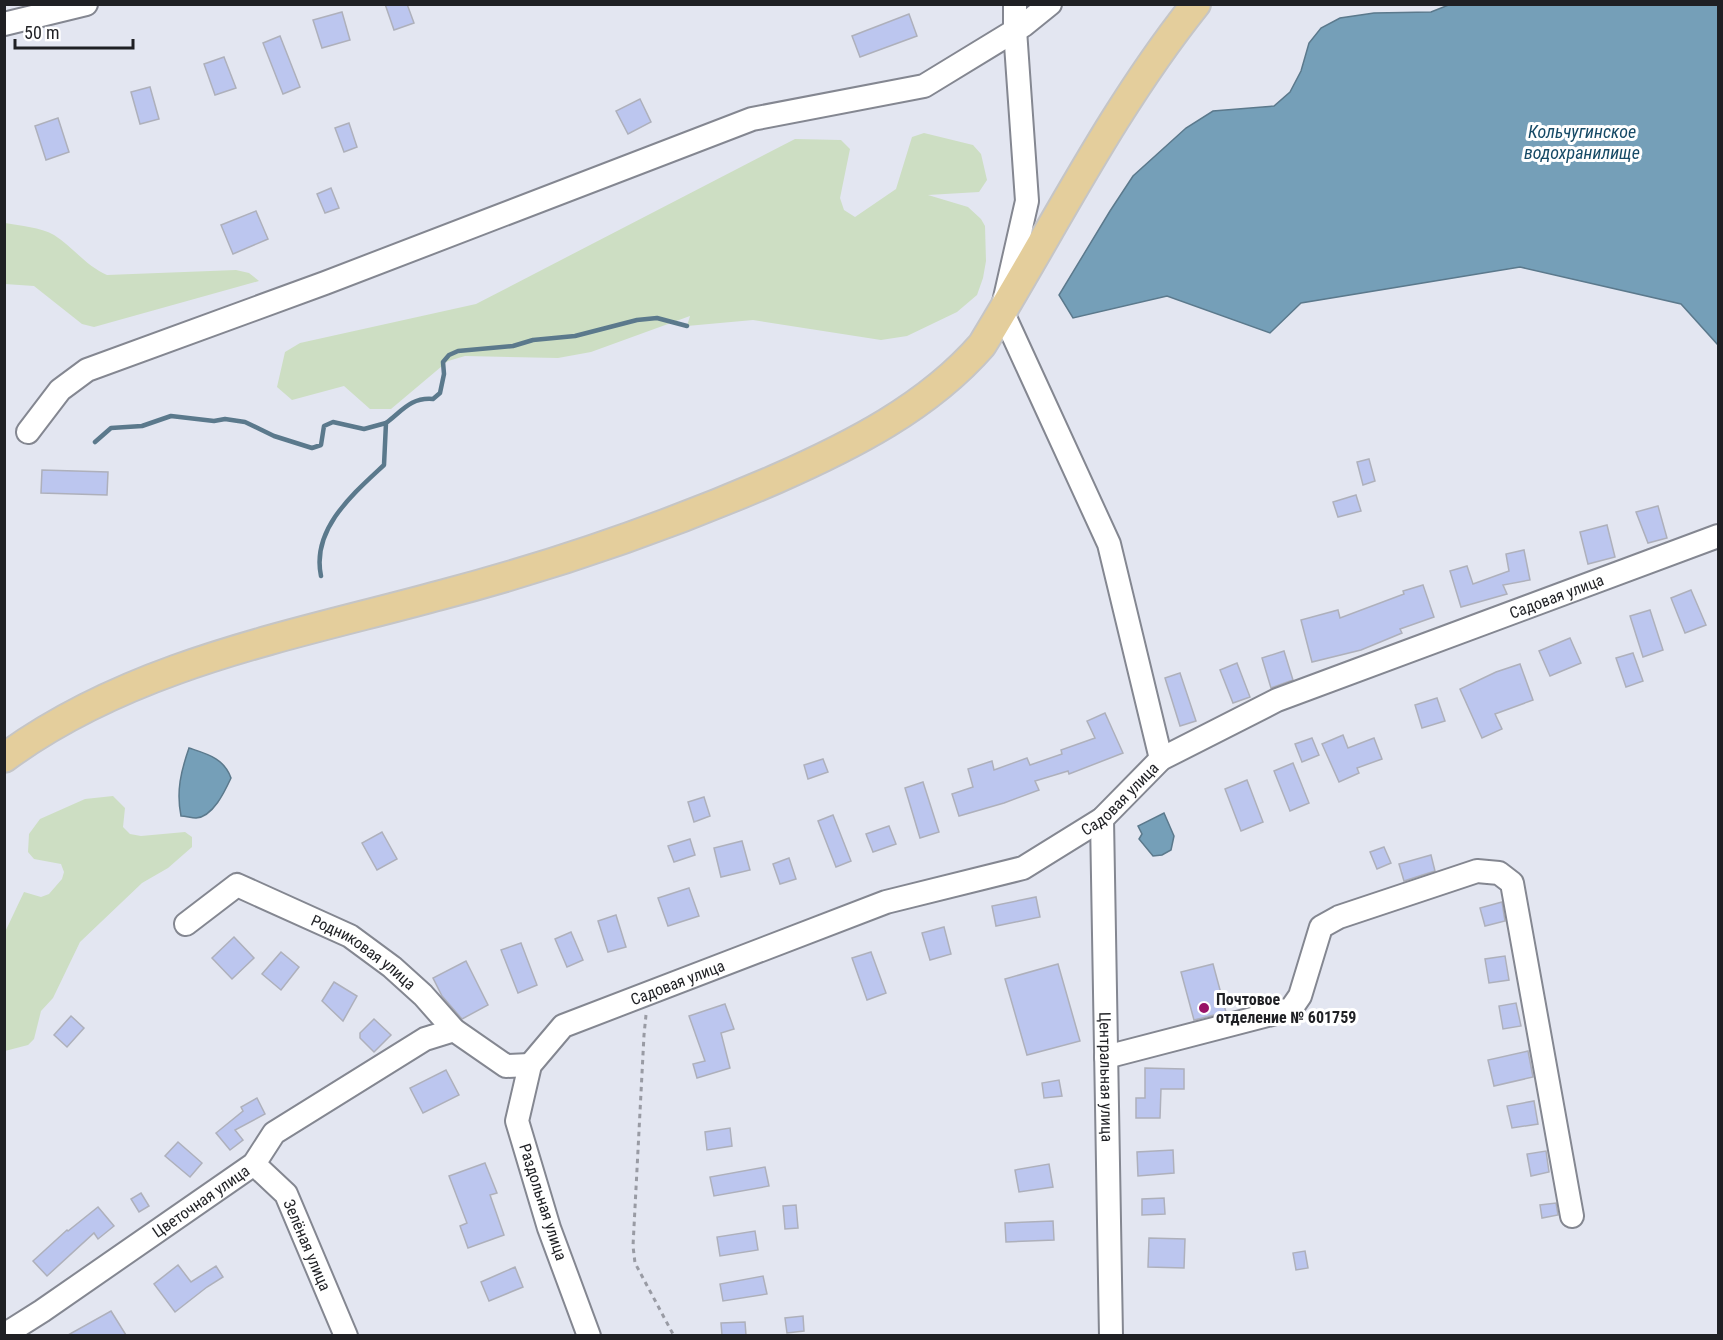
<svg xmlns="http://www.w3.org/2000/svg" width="1723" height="1340" font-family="'Roboto Condensed',sans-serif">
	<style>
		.green { fill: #cddec3 }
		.water { fill: #759fb8; stroke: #5b798c; stroke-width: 1.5 }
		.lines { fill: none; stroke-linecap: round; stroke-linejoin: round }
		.stream { stroke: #5b798c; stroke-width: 4.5 }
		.building { fill: #bcc6ef; stroke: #aeb0bb; stroke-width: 1.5 }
		.minor-casing { stroke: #848791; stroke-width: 26 }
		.major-casing { stroke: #c5c5c6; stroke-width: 32 }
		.path { stroke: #999ba4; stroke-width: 3; stroke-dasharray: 4.5 4.5; stroke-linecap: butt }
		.minor { stroke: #fff; stroke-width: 22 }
		.major { stroke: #e4ce9c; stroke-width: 28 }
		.poi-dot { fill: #981266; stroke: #fff; stroke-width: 2 }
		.labels { text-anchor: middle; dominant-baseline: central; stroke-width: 6; stroke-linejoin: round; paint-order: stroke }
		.street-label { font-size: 16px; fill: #1f2024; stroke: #fff }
		.poi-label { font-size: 16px; font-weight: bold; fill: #1f2024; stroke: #fff; text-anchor: start }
		.water-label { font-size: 18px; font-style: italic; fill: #164a66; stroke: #fff }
	</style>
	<rect width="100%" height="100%" fill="#e3e6f1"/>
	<g class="green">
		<path d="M924,133L973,145L981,154L987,180L979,192L928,195L968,207L981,219L985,226L986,261L983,278L977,295L957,312L907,336L881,340L753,320L687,326L690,316L591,352L558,358L465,356L448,361L391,409H370L344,386L292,400L277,387L285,352L300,343L476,304L795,139L841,140L850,149L840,198L844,210L855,217L896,189L912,137Z"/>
		<path d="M5,223C21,226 40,227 54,235C73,247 86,266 107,275L236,270L249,273L259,281L94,327L82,324L34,286L5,284Z"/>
		<path d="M113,796L125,808L123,827L130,834L141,836L185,832L192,837V847L168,868L142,883L80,942L53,998L41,1011L34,1039L28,1045L5,1051V932L24,892L41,897L49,894L62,879L64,872L61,864L34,859L28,852L29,834L40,819L85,799Z"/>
	</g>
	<g class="water">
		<path d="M1451,4L1718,5V345L1681,304L1520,267L1301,303L1270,333L1167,296L1073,318L1059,295L1110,211L1133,176L1186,128L1213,111L1274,106L1290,92L1301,71L1309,43L1321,28L1340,18L1374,13L1431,12Z"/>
		<path d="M189,748C207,754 224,758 231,778C225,791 213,817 196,818C191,818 186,816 181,816C176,791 181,771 189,748Z"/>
		<path d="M1164,813L1174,836L1171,850L1162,855L1153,856L1139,839L1142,834L1138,826Z"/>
	</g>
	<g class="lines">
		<g class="stream">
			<path d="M95,442L111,428L142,426L171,416L214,421L225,419L245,422L274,436L312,448L321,445L324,426L333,422L364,429L386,423"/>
			<path d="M321,576C311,529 354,493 384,465L386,423C402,411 411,397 433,399L440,393L444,374L443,362L449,355L458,351L513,346L533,340L575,336L637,320L657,318L687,326"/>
		</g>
	</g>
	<g class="building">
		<path d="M385,4H407L414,23L394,30Z"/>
		<path d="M342,12L350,40L322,48L313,20Z"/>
		<path d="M909,14L917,36L860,57L852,36Z"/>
		<path d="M280,36L300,87L283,94L263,43Z"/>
		<path d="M224,57L236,88L215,95L204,64Z"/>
		<path d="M150,87L159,119L140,124L131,92Z"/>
		<path d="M640,99L651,122L628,134L616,111Z"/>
		<path d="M58,118L69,152L46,160L35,126Z"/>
		<path d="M349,123L357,147L344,152L335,128Z"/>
		<path d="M331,188L339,208L325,213L317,194Z"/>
		<path d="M256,211L268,239L233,254L221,225Z"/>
		<path d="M1369,459L1375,481L1363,485L1357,462Z"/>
		<path d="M42,470L108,472L107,495L41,493Z"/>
		<path d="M1356,495L1361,511L1338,517L1333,502Z"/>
		<path d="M1658,506L1667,538L1648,543L1636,512Z"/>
		<path d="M1607,525L1615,557L1588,564L1580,532Z"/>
		<path d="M1524,550L1530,580L1503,585L1507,594L1461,607L1450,571L1467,566L1473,584L1509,571L1506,554Z"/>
		<path d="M1423,585L1434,617L1400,629L1402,633L1361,650L1312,662L1301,620L1338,610L1340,618L1404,594L1403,591Z"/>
		<path d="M1691,590L1706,625L1685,633L1671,598Z"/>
		<path d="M1650,610L1663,650L1643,657L1630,616Z"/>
		<path d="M1570,638L1581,663L1550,676L1539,651Z"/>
		<path d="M1284,651L1293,680L1271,688L1262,658Z"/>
		<path d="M1633,653L1643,681L1626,687L1616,658Z"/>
		<path d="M1237,663L1250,697L1233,703L1220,670Z"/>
		<path d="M1520,664L1533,700L1495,714L1502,729L1482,738L1460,689L1496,672Z"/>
		<path d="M1180,673L1196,721L1180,726L1165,678Z"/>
		<path d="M1437,698L1445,721L1422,728L1415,705Z"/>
		<path d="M1105,713L1123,753L1069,774L1068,771L1035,781L1039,790L1004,803L959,816L952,794L973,787L968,769L992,761L994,770L1027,758L1030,765L1062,754L1061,750L1095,738L1087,721Z"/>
		<path d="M1343,735L1348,748L1374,738L1382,759L1357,768L1359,773L1339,782L1322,744Z"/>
		<path d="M1312,738L1319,755L1302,762L1295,744Z"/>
		<path d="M823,759L828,772L808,779L804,765Z"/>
		<path d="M1293,763L1309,803L1290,811L1274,771Z"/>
		<path d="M1247,780L1263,822L1241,831L1225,789Z"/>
		<path d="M923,782L939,832L920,838L905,788Z"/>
		<path d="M704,797L710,816L694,822L688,802Z"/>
		<path d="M833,815L851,861L836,867L818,821Z"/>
		<path d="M889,826L896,844L873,852L866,834Z"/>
		<path d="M382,832L397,859L377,870L362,843Z"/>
		<path d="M690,839L695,855L674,862L668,846Z"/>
		<path d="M742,841L750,870L721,877L714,848Z"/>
		<path d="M1384,847L1391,863L1377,869L1370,852Z"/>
		<path d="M1431,855L1435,871L1404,881L1399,864Z"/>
		<path d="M789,858L796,879L780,884L773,864Z"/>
		<path d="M689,888L699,916L668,926L658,898Z"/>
		<path d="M1036,897L1040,917L996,926L992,906Z"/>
		<path d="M1502,902L1505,921L1485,926L1480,908Z"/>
		<path d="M616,915L626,947L608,952L598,921Z"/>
		<path d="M944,927L951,954L930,960L922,933Z"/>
		<path d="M571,932L583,960L567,967L555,939Z"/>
		<path d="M234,937L254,958L232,979L212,958Z"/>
		<path d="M521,943L537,985L518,993L501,950Z"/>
		<path d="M281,952L299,967L281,990L262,974Z"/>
		<path d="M871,952L886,993L867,1000L852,958Z"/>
		<path d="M1505,956L1509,980L1489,983L1485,959Z"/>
		<path d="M466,961L488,1005L462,1019L442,996L433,978Z"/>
		<path d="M1058,964L1080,1041L1027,1055L1005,979Z"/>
		<path d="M1213,964L1226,1012L1194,1020L1181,972Z"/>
		<path d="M334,982L357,996L343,1021L322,1001Z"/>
		<path d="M1516,1003L1521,1026L1503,1029L1499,1006Z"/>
		<path d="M725,1004L734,1029L721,1033L730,1068L697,1078L693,1064L705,1061L689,1016Z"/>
		<path d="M71,1016L84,1028L67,1047L54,1035Z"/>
		<path d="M374,1019L391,1035L374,1052L360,1038V1033Z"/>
		<path d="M1528,1051L1533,1077L1494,1086L1488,1060Z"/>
		<path d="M1145,1068L1184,1069V1089H1161L1160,1118H1136V1098H1145Z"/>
		<path d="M446,1070L459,1095L423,1113L410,1088Z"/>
		<path d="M1059,1080L1062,1096L1044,1098L1042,1083Z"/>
		<path d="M257,1098L265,1114L235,1130L243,1140L230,1150L216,1133L243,1111L241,1107Z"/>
		<path d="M1534,1101L1538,1124L1512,1128L1507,1106Z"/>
		<path d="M730,1128L732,1146L707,1150L705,1132Z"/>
		<path d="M178,1142L202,1163L190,1177L165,1156Z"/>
		<path d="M1173,1150L1174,1173L1138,1176L1137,1152Z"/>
		<path d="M1546,1151L1549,1172L1531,1176L1527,1154Z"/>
		<path d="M485,1163L497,1193L490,1195L504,1235L468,1248L460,1226L467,1223L449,1176Z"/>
		<path d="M1049,1164L1053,1187L1019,1192L1015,1170Z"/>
		<path d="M765,1167L769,1186L714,1196L710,1177Z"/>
		<path d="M141,1193L149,1206L139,1212L131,1199Z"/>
		<path d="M1164,1198L1165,1214L1142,1215V1199Z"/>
		<path d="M1556,1203L1558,1215L1542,1218L1540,1205Z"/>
		<path d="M796,1205L798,1228L785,1229L783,1206Z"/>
		<path d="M98,1207L114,1226L98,1239L94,1233L47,1276L33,1261L67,1230L68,1231Z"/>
		<path d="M1053,1221L1054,1240L1006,1242L1005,1223Z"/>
		<path d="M755,1231L758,1250L720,1256L717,1237Z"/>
		<path d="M1149,1238L1185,1239L1184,1268L1148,1267Z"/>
		<path d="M1305,1251L1308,1268L1296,1270L1293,1253Z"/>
		<path d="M178,1265L191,1282L216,1266L223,1277L207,1287L175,1312L154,1284Z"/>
		<path d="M515,1267L523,1287L489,1301L481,1282Z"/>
		<path d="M763,1276L767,1294L723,1301L720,1284Z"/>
		<path d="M111,1311L126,1335H68Z"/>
		<path d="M803,1316L804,1331L787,1333L785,1318Z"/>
		<path d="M745,1322L746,1335H722L721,1323Z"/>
	</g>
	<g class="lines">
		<g class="minor-casing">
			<g id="minor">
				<path d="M1015,4V30L1027,201L1002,311L1109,544L1161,759"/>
				<path d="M4,24L86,4"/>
				<path d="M28,432L60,390L87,370L325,283L752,119L924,86L1024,25L1050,4"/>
				<path id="s1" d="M1102,819L1111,1336"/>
				<path id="s2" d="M186,924L237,885L350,936L392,967L423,995L454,1030L506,1066L530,1065"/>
				<path d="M1106,1057L1291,1009L1300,996L1321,927L1339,917L1477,871L1499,873L1512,883L1572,1216"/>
				<path id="s3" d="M254,1164L286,1194L346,1336"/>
				<path id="s4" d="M4,1335L42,1311L254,1164L274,1133L425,1039L454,1030"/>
				<path id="s5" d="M589,1336L549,1228L517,1121L530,1065L563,1026L886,902L1023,868L1102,819L1161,759L1277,700L1718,536"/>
			</g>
		</g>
		<g class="major-casing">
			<path id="major" d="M4,758C132,664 291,636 441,595C555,565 668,526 776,479C851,446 928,407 982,345C1052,231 1112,109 1196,4"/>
		</g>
		<path class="path" d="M646,1015L644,1035L633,1246L635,1263L674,1336"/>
		<use href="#minor" class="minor"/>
		<use href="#major" class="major"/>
	</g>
	<circle class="poi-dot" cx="1204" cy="1008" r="6"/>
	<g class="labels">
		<g class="street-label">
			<text stroke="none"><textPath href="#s5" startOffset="1428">Садовая улица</textPath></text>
			<text stroke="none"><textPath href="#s5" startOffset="942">Садовая улица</textPath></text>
			<text stroke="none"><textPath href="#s2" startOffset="208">Родниковая улица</textPath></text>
			<text stroke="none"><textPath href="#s5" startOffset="458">Садовая улица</textPath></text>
			<text stroke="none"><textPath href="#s1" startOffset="258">Центральная улица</textPath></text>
			<text stroke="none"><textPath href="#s4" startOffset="238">Цветочная улица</textPath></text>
			<text transform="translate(543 1202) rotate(72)">Раздольная улица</text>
			<text stroke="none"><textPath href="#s3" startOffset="99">Зелёная улица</textPath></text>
		</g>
		<g class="poi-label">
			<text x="1216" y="999">Почтовое<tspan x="1216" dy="18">отделение № 601759</tspan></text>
		</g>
		<g class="water-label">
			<text x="1582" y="131">Кольчугинское<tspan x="1582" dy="21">водохранилище</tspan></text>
		</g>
	</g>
	<rect width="1723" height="1340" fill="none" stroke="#1f2024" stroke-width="12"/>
	<path d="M15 39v9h118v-9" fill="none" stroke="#1f2024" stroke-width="3"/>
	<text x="24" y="39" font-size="18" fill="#1f2024" stroke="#ffffff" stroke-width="4.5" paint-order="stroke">50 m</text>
</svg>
